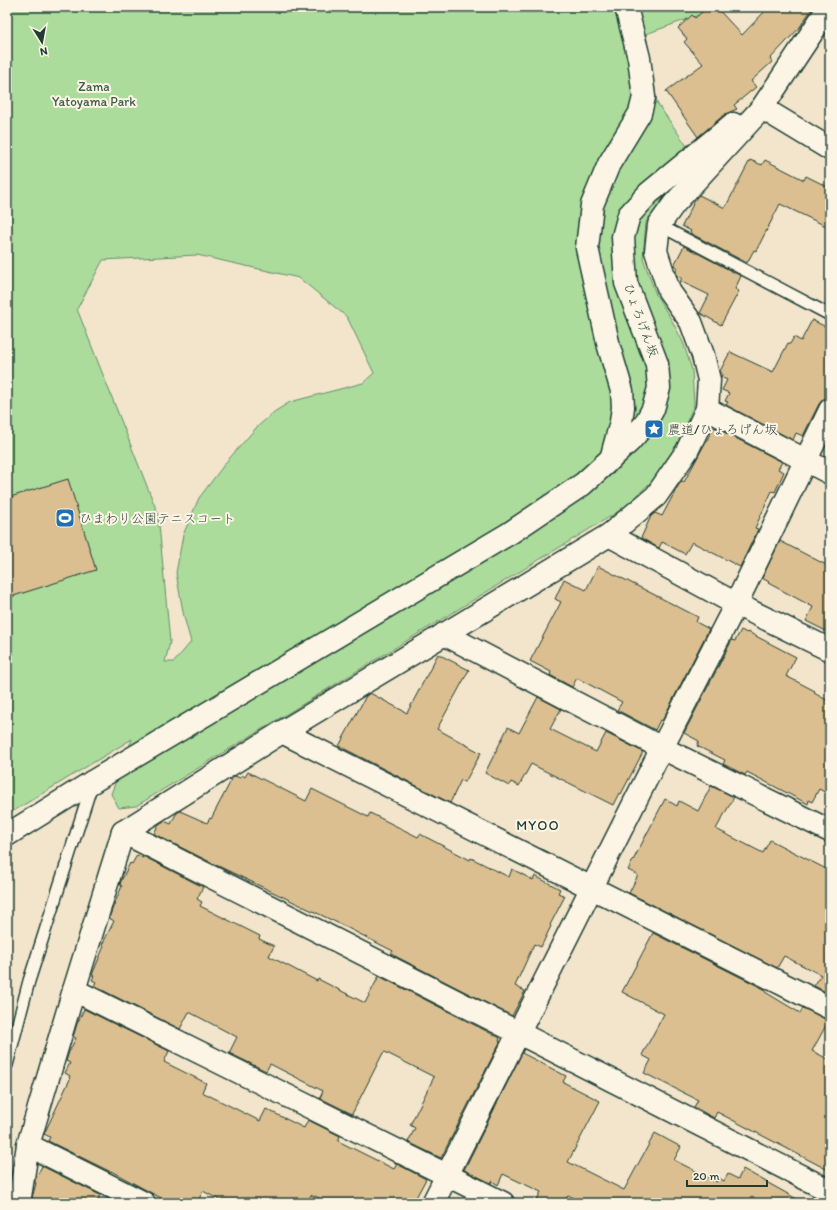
<svg xmlns="http://www.w3.org/2000/svg" width="837" height="1210" font-family="Itim,'Klee One',sans-serif">
	<style>
		.green { fill: #abdc9c; stroke: #658c68; fill-rule: evenodd }
		.building { fill: #dbbf90; stroke: #1f3d34 }
		.lines { fill: none; stroke-linecap: round; stroke-linejoin: round }
		.lane-casing { stroke: #1f3d34; stroke-width: 14 }
		.street-casing { stroke: #1f3d34; stroke-width: 25 }
		.secondary-casing { stroke: #1f3d34; stroke-width: 25 }
		.lane { stroke: #fcf5e5; stroke-width: 11 }
		.street { stroke: #fcf5e5; stroke-width: 22 }
		.secondary { stroke: #fcf5e5; stroke-width: 22 }
		.labels { text-anchor: middle; dominant-baseline: central; stroke-width: 4; stroke-linejoin: round; paint-order: stroke }
		.park-label { font-size: 13px; fill: #3b5d49; stroke: #fcf5e5 }
		.street-label { font-size: 13px; fill: #1f3d34; stroke: #fcf5e5 }
		.poi-label { font-size: 13px; fill: #1f3d34; stroke: #fcf5e5; text-anchor: start }
		.neighbourhood-label { font-size: 14px; letter-spacing: 1px; fill: #1f3d34; stroke: #fcf5e5 }
	</style>
	<rect width="100%" height="100%" fill="#f2e5cc"/>
	<filter id="ink" filterUnits="userSpaceOnUse"><feTurbulence type="fractalNoise" baseFrequency=".025" numOctaves="2"/><feDisplacementMap in="SourceGraphic" scale="8" xChannelSelector="R" yChannelSelector="G"/><feConvolveMatrix kernelMatrix="1 2 1 2 8 2 1 2 1" color-interpolation-filters="sRGB"/></filter>
	<g filter="url(#ink)">
		<path class="green" d="M7,7H721L646,34L657,103L698,162L665,196L646,222L643,258L656,295L671,319L683,342L692,370L694,405L677,444L653,480L624,508L136,806L119,808L111,794L132,739L7,815ZM197,255L299,278L347,317L374,373L363,383L290,402L274,412L256,428L227,461L199,498L183,535L176,573L184,617L191,642L174,662H165L170,642L158,514L77,309L103,260Z"/>
		<g class="building">
			<path d="M708,7H716L742,35L769,7H813L800,27L770,59L772,62L751,81L756,87L734,105L737,109L725,114L698,137L666,91L703,64L684,42L687,39L678,28L692,15L695,18Z"/>
			<path d="M750,160L762,165L765,160L804,180L806,176L830,188V228L780,204L756,251L754,250L747,263L690,233L691,231L682,226L696,198L699,195L725,208Z"/>
			<path d="M684,246L741,276L735,289L739,291L721,325L700,313L709,295L680,281L682,278L677,276L676,271L677,268L674,265Z"/>
			<path d="M812,320L830,329V398L823,399L819,404L803,436L796,433L793,440L726,405L728,402L725,401L729,393L722,390L727,380L721,377L722,375L720,371L730,352L773,372L788,343L790,344L794,337L801,341Z"/>
			<path d="M714,427L782,462L778,469L784,472L775,492L772,491L755,528L758,529L740,567L692,542L685,554L662,542L659,548L641,538L651,516L655,513L662,516L678,486L682,481L684,482Z"/>
			<path d="M68,479L96,570L7,598V498Z"/>
			<path d="M780,541L830,567V633L806,621L813,607L768,583L769,582L762,578Z"/>
			<path d="M598,566L698,617L696,622L709,629L662,721L660,720L655,730L617,710L622,702L577,678L572,687L550,675L551,672L530,661L561,602L555,599L564,579L586,590Z"/>
			<path d="M741,630L747,633L748,632L796,657L786,676L815,691L814,693L830,702V795L819,789L812,802L809,800L808,804L747,772L745,775L723,764L725,760L697,746L699,741L684,733L732,640L735,641Z"/>
			<path d="M438,654L469,670L437,729L481,753L465,782L461,780L450,803L339,746L366,696L370,693L407,713Z"/>
			<path d="M538,697L561,709L550,729L596,752L606,733L643,752L621,794L619,793L613,805L531,764L519,786L511,782L509,786L485,773L508,727L519,733Z"/>
			<path d="M248,772L306,801L312,789L368,817L370,813L418,837L420,834L470,860L471,858L509,877L512,869L533,880L535,876L560,889L558,893L565,896L550,925L551,926L541,947L534,944L515,986L525,991L512,1016L391,954L393,951L342,925L214,864L154,834L158,825L164,821L171,824L176,814L180,811L207,823L210,818L211,819L233,777L235,776L240,778L242,775L245,777Z"/>
			<path d="M711,786L734,797L716,829L763,853L770,840L830,871V994L814,986L821,975L784,956L777,968L629,893L638,875L628,870L665,799L677,806L679,801L698,811Z"/>
			<path d="M137,855L143,858V856L203,887L197,899L202,902L200,906L260,936L259,939L274,946L269,956L317,981L318,979L365,1003L379,976L500,1038L499,1041L500,1042L441,1158L408,1142L415,1128L410,1125L434,1077L385,1052L383,1053L352,1114L320,1098L323,1091L270,1064L266,1071L229,1053L237,1037L189,1012L180,1029L94,986L96,982L92,980L94,976L92,975L104,946L102,945L114,921L109,918L113,907L122,886L120,885L121,881L130,863L132,864Z"/>
			<path d="M653,933L766,990L765,992L800,1013L803,1008L829,1020L812,1051L830,1060V1171L717,1112L714,1118L694,1107L698,1100L644,1073L651,1060L642,1055L664,1014L622,992Z"/>
			<path d="M84,1009L169,1051L164,1062L206,1083L202,1092L260,1121L266,1109L304,1128L308,1120L340,1136L338,1141L394,1169L397,1164L426,1179L413,1203H329L315,1196L314,1197L311,1195L307,1203H225L203,1191L198,1201L191,1198L188,1203H170L111,1171V1172L48,1141L50,1137L44,1134L70,1079L69,1078L70,1076L65,1073L70,1063L66,1061L69,1052L76,1038L73,1037L77,1024Z"/>
			<path d="M522,1053L566,1076L563,1082L600,1101L568,1162L624,1190L655,1133L681,1147L674,1160L717,1182L719,1178L724,1181L728,1174L738,1179L743,1169L804,1203H584L568,1195L564,1203H535L541,1192L503,1174L498,1185L492,1181L491,1183L464,1170Z"/>
			<path d="M42,1166L100,1195L96,1203H44L32,1198L36,1183H35V1180Z"/>
		</g>
		<g class="lines">
			<g class="lane-casing">
				<g id="lane">
					<path d="M659,225L830,315"/>
					<path d="M7,1065L29,981L92,784"/>
				</g>
			</g>
			<g class="street-casing">
				<g id="street">
					<path d="M762,108L830,149"/>
					<path d="M707,409L830,473"/>
					<path d="M611,459L621,422L623,407L622,391L609,347L587,248L592,205L609,164L640,113L644,97L639,58L626,7"/>
					<path d="M609,535L736,604L830,650"/>
					<path d="M444,634L662,748L830,831"/>
					<path d="M282,732L830,1008"/>
					<path d="M92,782L510,533L583,484L629,442L645,424L653,409L659,388L657,364L626,283L623,237L629,215L649,193L733,124"/>
					<path d="M123,832L830,1191"/>
					<path d="M74,990L503,1203"/>
					<path d="M28,1145L144,1203"/>
					<path d="M19,1203L28,1145L74,990L123,832L282,732L609,535L656,496L687,451L707,409L709,380L703,355L691,322L669,291L656,251L659,225L674,204L762,108L829,7"/>
					<path d="M433,1203L662,748L736,604L830,410"/>
				</g>
			</g>
			<g class="secondary-casing">
				<path id="secondary" d="M7,835L92,782"/>
			</g>
			<use href="#lane" class="lane"/>
			<use href="#street" class="street"/>
			<use href="#secondary" class="secondary"/>
		</g>
	</g>
	<defs>
		<g id="sight-square" transform="scale(1)"><rect x="-9" y="-9" width="18" height="18" rx="4" fill="#1f6fb2" stroke="#fcf5e5"/><path d="M0-6L1.8-2.2L6-1.7L2.9 1.2L3.7 5.4L0 3.3L-3.7 5.4L-2.9 1.2L-6-1.7L-1.8-2.2Z" fill="#fff"/></g>
		<g id="stadium-square" transform="scale(1)"><rect x="-9" y="-9" width="18" height="18" rx="4" fill="#1f6fb2" stroke="#fcf5e5"/><path d="M0-5a6.5 5 0 1 0 0 10a6.5 5 0 1 0 0-10ZM-3.5-1.8h7v3.6h-7Z" fill="#fff"/></g>
	</defs>
	<g fill-rule="evenodd">
		<use href="#sight-square" x="654" y="429"/>
		<use href="#stadium-square" x="65" y="518"/>
	</g>
	<g class="labels">
		<g class="park-label">
			<text x="94" y="86">Zama<tspan x="94" dy="15">Yatoyama Park</tspan></text>
		</g>
		<g class="street-label">
			<text transform="translate(641 320) rotate(70)">ひょろげん坂</text>
		</g>
		<g class="poi-label">
			<text x="668" y="429">農道/ひょろげん坂</text>
			<text x="79" y="518">ひまわり公園テニスコート</text>
		</g>
		<g class="neighbourhood-label">
			<text x="538" y="825">MYOO</text>
		</g>
	</g>
	<rect width="837" height="1210" fill="none" stroke="#fcf5e5" stroke-width="24"/>
	<rect x="12" y="12" width="813" height="1186" fill="none" stroke="#1f3d34" stroke-width="1.5" filter="url(#ink)"/>
	<g transform="translate(42 42) rotate(169)" stroke="#fcf5e5" stroke-width="3" paint-order="stroke">
	<path d="M0-3L7 15L0 10L-7 15Z" fill="#1f3d34"/>
	<text y="-6" font-size="11" font-weight="bold" text-anchor="middle" fill="#1f3d34">N</text>
	</g>
	<path d="M687 1180v6h80v-6" fill="none" stroke="#1f3d34" stroke-width="2"/>
	<text x="693" y="1180" font-size="12" fill="#1f3d34" stroke="#fcf5e5" stroke-width="3" paint-order="stroke">20 m</text>
</svg>
